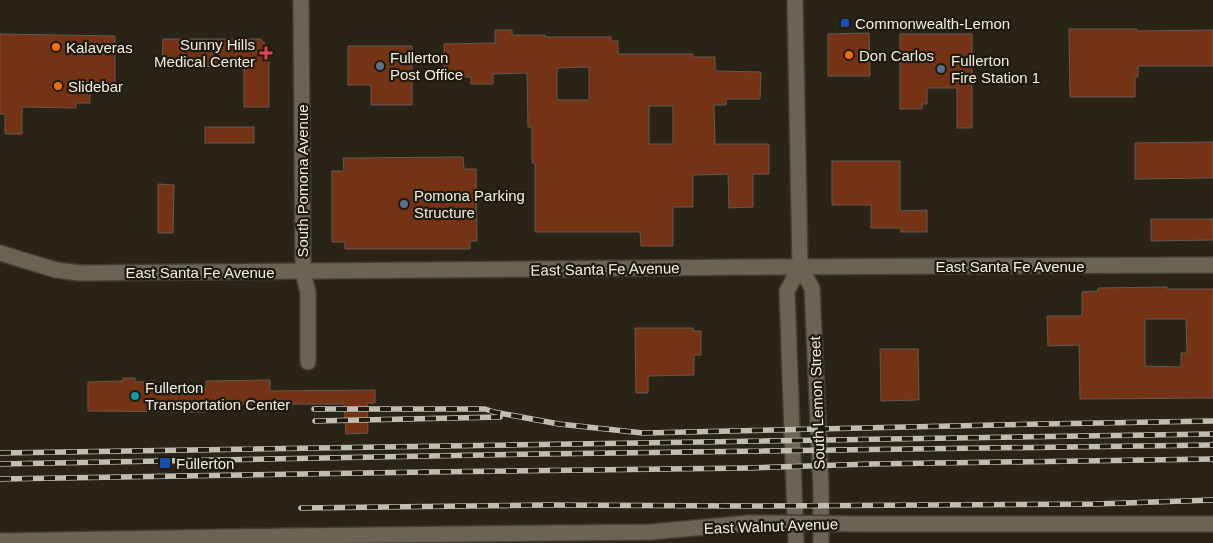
<svg xmlns="http://www.w3.org/2000/svg" width="1213" height="543" font-family="Helvetica,sans-serif">
	<style>
		.building { fill: #743315; stroke: #695852; fill-rule: evenodd }
		.lines { fill: none; stroke-linecap: round; stroke-linejoin: round }
		.minor-casing { stroke: #423e34; stroke-width: 18 }
		.minor { stroke: #6a6455; stroke-width: 15 }
		.rail-casing { stroke: #c1bdb3; stroke-width: 5.5 }
		.rail { stroke: #1f1a0d; stroke-width: 4; stroke-dasharray: 11; stroke-linecap: butt }
		.minor-bridge-casing { stroke: #423e34; stroke-width: 18; stroke-linecap: butt }
		.minor-bridge { stroke: #6a6455; stroke-width: 15 }
		.transit-dot { fill: #1a4fb4; stroke: #1f1a0d; stroke-width: 2 }
		.food-dot { fill: #e8710a; stroke: #1f1a0d; stroke-width: 2 }
		.health-dot { fill: #e0444e; stroke: #1f1a0d; stroke-width: 2 }
		.service-dot { fill: #5c6f8a; stroke: #1f1a0d; stroke-width: 2 }
		.culture-dot { fill: #0f9aa8; stroke: #1f1a0d; stroke-width: 2 }
		.labels { text-anchor: middle; dominant-baseline: central; stroke-width: 4.5; stroke-linejoin: round; paint-order: stroke }
		.poi-label { font-size: 15px; fill: #f1eee5; stroke: #1f1a0d; text-anchor: start }
		.street-label { font-size: 15px; fill: #f1eee5; stroke: #1f1a0d }
	</style>
	<rect width="100%" height="100%" fill="#292416"/>
	<g class="building">
		<path d="M1069,29H1137V31L1213,30V66H1138V77H1135V97H1070Z"/>
		<path d="M495,30H512V35H545V37H611V41H618V54H693V57H715V71L761,72L760,99H726V105H714L715,144H769V174H753V207L729,208L728,174L693,175V207H673V246H641L640,232H535V163H532V127H528L527,73L493,74V84H471V77H444V44L495,43ZM589,67V100H557V68ZM649,106H673V144H649Z"/>
		<path d="M869,33L870,76H828V34Z"/>
		<path d="M0,34L115,36V92H90V103H76V108L22,107V134H5V114H0Z"/>
		<path d="M900,34H972V128H957V88H927V104H922V109H900Z"/>
		<path d="M163,39H261L269,50V107H244V67L162,66Z"/>
		<path d="M348,46H412V105H371V85H348Z"/>
		<rect x="205" y="127" width="49" height="16"/>
		<path d="M1213,142V178L1135,179V143Z"/>
		<path d="M463,157L464,169H476L477,241H470V249H345V242H332V171H344L343,158Z"/>
		<path d="M832,161H900V211L927,210V232H901V228H871V205H832Z"/>
		<path d="M158,184L174,185L173,233H158Z"/>
		<path d="M1151,219H1213V240L1151,241Z"/>
		<path d="M1167,287V289H1213V398L1080,399L1079,345L1048,346L1047,316H1082V292L1098,291V288ZM1145,319H1186L1187,353H1181V367L1145,366Z"/>
		<path d="M635,328H693V331H701V355H694V375L648,376V393H636Z"/>
		<path d="M880,349H918L919,400L881,401Z"/>
		<path d="M123,378H135V382L155,381V385H158V388H206V381L270,380V391L375,390V403H367L368,433L346,434L344,404H206V412L88,411V382L123,381Z"/>
	</g>
	<g class="lines">
		<g class="minor-casing">
			<g id="minor">
				<path d="M301,0L303,272L308,292V362"/>
				<path d="M795,0L800,267L787,291L796,543"/>
				<path d="M0,253L56,270L80,273L758,267L1213,265"/>
				<path d="M800,267L812,288L821,488V543"/>
				<path d="M865,524H1213"/>
				<path d="M0,541L291,536L651,532L749,523"/>
			</g>
		</g>
		<use href="#minor" class="minor"/>
		<g class="rail-casing">
			<g id="rail">
				<path d="M314,409H485L494,412L559,424L643,433L1043,424L1213,421"/>
				<path d="M315,421L500,417"/>
				<path d="M0,453L1213,434"/>
				<path d="M0,464L539,454L1213,445"/>
				<path d="M0,479L427,472L747,468L871,464L1213,459"/>
				<path d="M301,508L546,505L744,506L1096,504L1213,500"/>
			</g>
		</g>
		<use href="#rail" class="rail"/>
		<g class="minor-bridge-casing">
			<path id="minor-bridge" d="M749,523L865,524"/>
		</g>
		<use href="#minor-bridge" class="minor-bridge"/>
	</g>
	<g class="transit-dot">
		<rect x="840" y="18" width="10" height="10" rx="2.5"/>
		<rect x="159" y="457" width="12" height="12" rx="2.5"/>
	</g>
	<g class="food-dot">
		<circle cx="56" cy="47" r="5"/>
		<circle cx="849" cy="55" r="5"/>
		<circle cx="58" cy="86" r="5"/>
	</g>
	<path class="health-dot" d="M263.5 45.5h5v5h5v5h-5v5h-5v-5h-5v-5h5z"/>
	<g class="service-dot">
		<circle cx="380" cy="66" r="5"/>
		<circle cx="941" cy="69" r="5"/>
		<circle cx="404" cy="204" r="5"/>
	</g>
	<circle class="culture-dot" cx="135" cy="396" r="5"/>
	<g class="labels">
		<g class="poi-label">
			<text x="855" y="23">Commonwealth-Lemon</text>
			<text x="255" y="44" text-anchor="end">Sunny Hills<tspan x="255" dy="17">Medical Center</tspan></text>
			<text x="66" y="47">Kalaveras</text>
			<text x="859" y="55">Don Carlos</text>
			<text x="390" y="57">Fullerton<tspan x="390" dy="17">Post Office</tspan></text>
			<text x="951" y="60">Fullerton<tspan x="951" dy="17">Fire Station 1</tspan></text>
			<text x="68" y="86">Slidebar</text>
			<text x="414" y="195">Pomona Parking<tspan x="414" dy="17">Structure</tspan></text>
			<text x="145" y="387">Fullerton<tspan x="145" dy="17">Transportation Center</tspan></text>
			<text x="176" y="463">Fullerton</text>
		</g>
		<g class="street-label">
			<text transform="translate(302 181) rotate(-90)">South Pomona Avenue</text>
			<text x="1010" y="266">East Santa Fe Avenue</text>
			<text transform="translate(605 269) rotate(-1)">East Santa Fe Avenue</text>
			<text x="200" y="272">East Santa Fe Avenue</text>
			<text transform="translate(817 403) rotate(-92)">South Lemon Street</text>
			<text transform="translate(771 526) rotate(-2)">East Walnut Avenue</text>
		</g>
	</g>
</svg>
